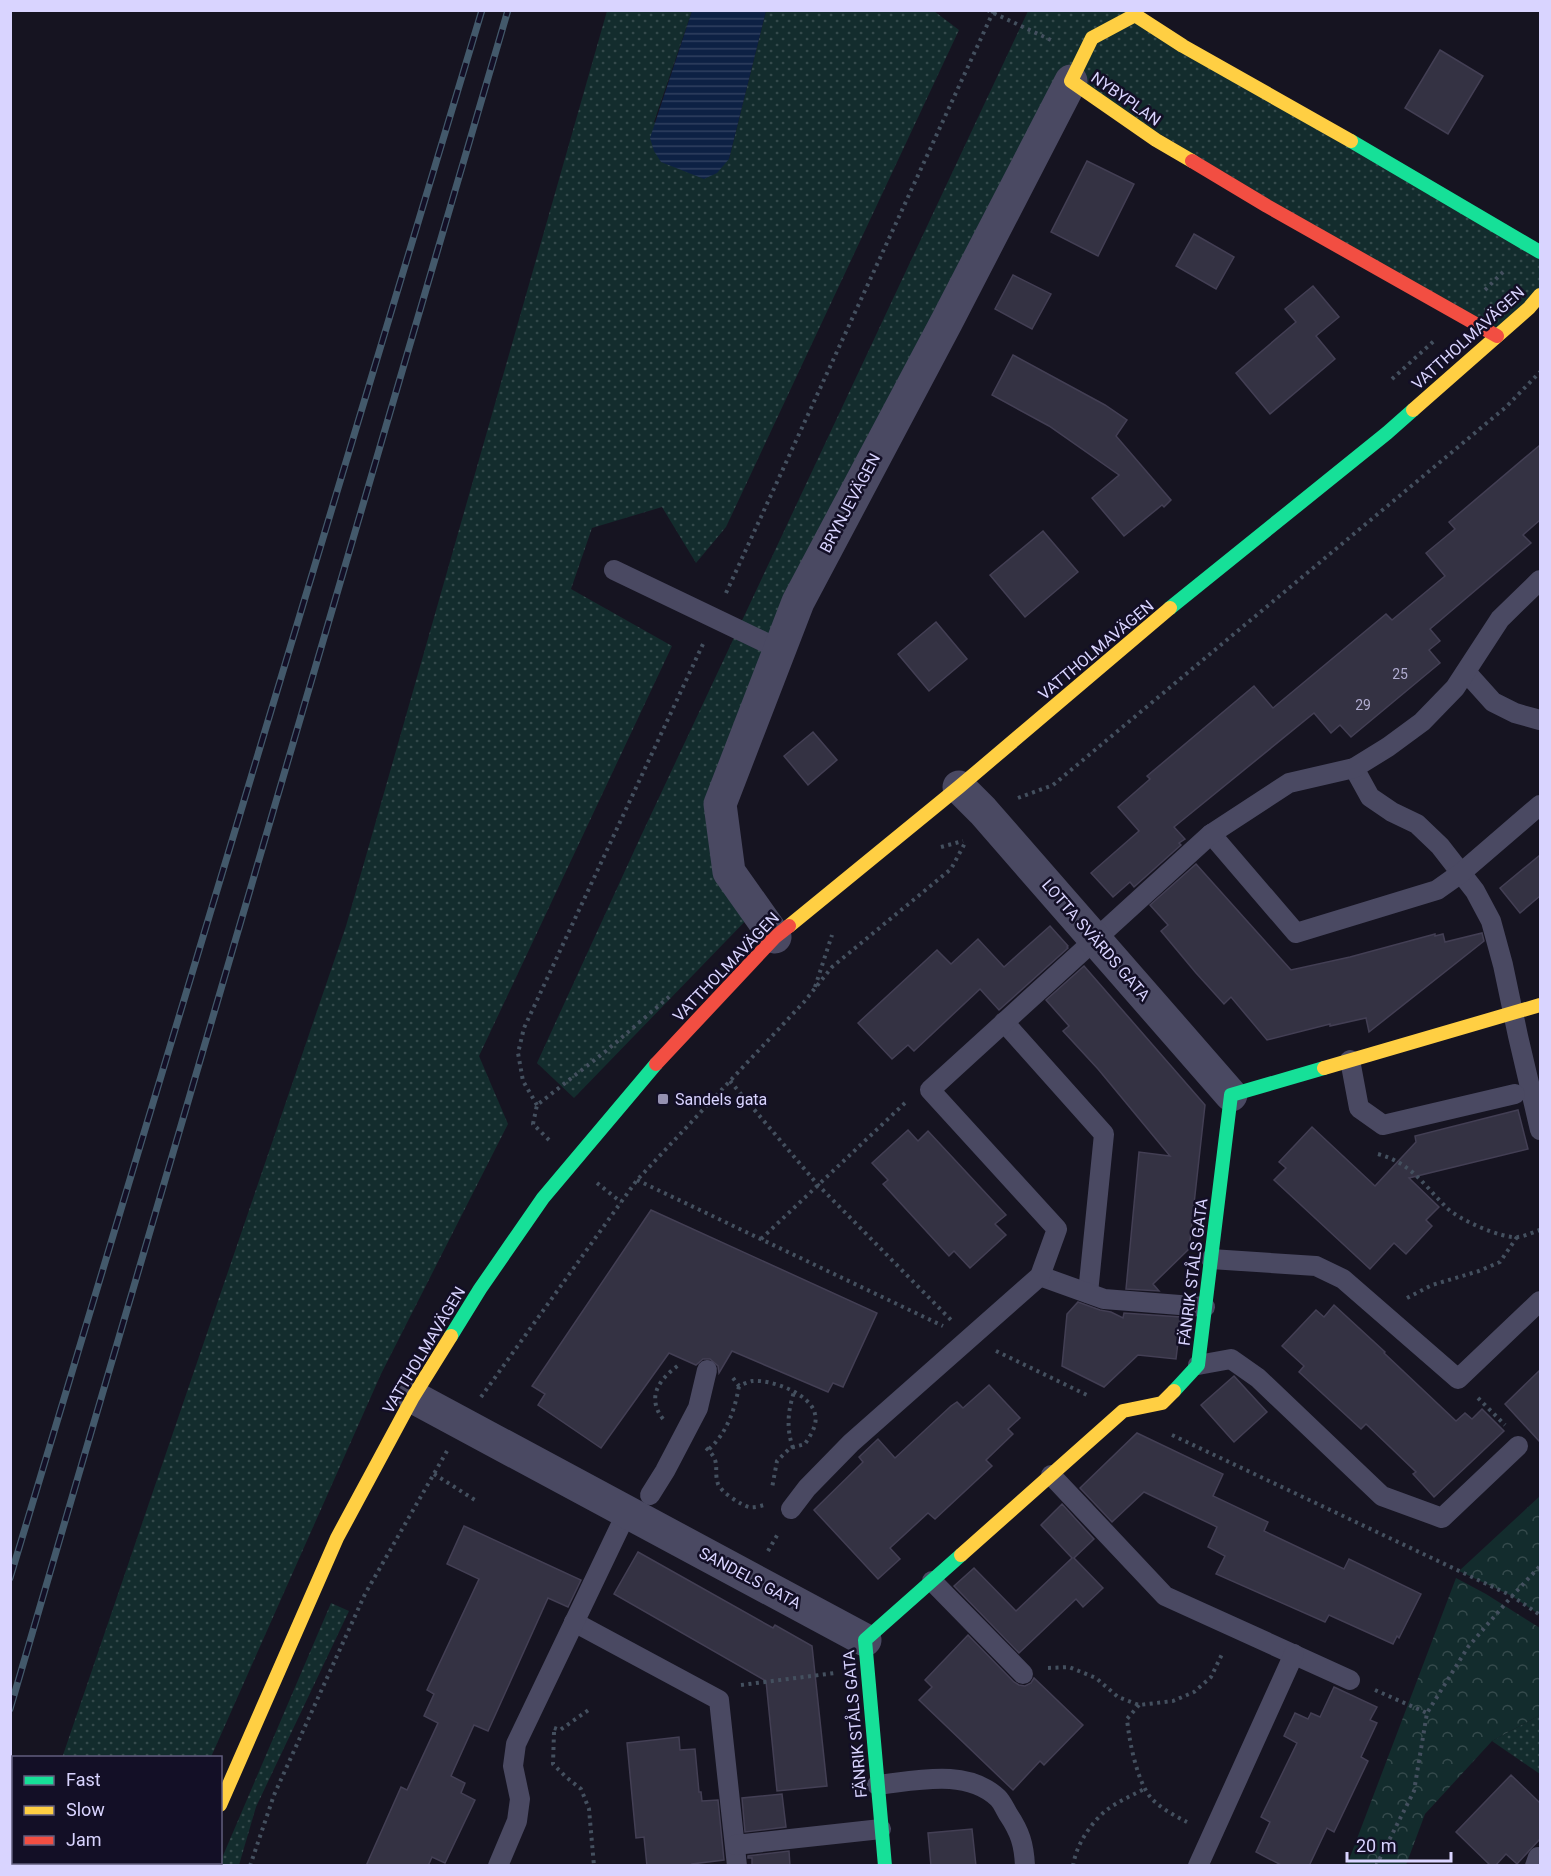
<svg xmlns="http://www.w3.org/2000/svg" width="1551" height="1876" font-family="Roboto,sans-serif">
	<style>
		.grass { fill: url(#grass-dots) }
		.park { fill: url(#park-crowns) }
		.water { fill: url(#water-rules) }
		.building { fill: #343243; stroke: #433f54; stroke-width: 1.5 }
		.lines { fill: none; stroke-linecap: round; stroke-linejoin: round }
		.path { stroke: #44505f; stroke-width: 4; stroke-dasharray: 3 4.5; stroke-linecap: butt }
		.lane { stroke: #4a4962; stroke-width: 20 }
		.street { stroke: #4a4962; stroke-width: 33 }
		.fast { stroke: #16e098; stroke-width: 14 }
		.slow { stroke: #ffcf43; stroke-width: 14 }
		.jam { stroke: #f24e42; stroke-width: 14 }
		.rail-casing { stroke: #43596b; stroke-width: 7 }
		.rail { stroke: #130f26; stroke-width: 4.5; stroke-dasharray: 14; stroke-linecap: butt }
		.poi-dot { fill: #9591b1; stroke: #130f26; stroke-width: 2 }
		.labels { text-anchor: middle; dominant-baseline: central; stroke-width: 5; stroke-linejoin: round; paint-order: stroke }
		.number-label { font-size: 14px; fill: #b0acd0 }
		.street-label { font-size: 16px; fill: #d9d4ff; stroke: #130f26 }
		.poi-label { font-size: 16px; fill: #d9d4ff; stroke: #130f26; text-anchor: start }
	</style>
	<defs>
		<pattern id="grass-dots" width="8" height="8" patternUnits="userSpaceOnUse" patternTransform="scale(1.5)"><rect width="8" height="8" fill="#132c2d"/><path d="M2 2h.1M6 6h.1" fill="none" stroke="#354a4c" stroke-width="1.8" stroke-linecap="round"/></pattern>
		<pattern id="park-crowns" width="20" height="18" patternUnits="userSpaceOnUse" patternTransform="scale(1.5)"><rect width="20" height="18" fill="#132c2d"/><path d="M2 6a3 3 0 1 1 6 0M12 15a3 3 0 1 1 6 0" fill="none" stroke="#354a4c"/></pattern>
		<pattern id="water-rules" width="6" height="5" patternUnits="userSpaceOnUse" patternTransform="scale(1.5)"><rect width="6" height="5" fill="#0d2144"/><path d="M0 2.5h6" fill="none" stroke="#304060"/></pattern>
	</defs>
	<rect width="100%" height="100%" fill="#161421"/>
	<g class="grass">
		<path d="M607,11H692L654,122L729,159L766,11H934L959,30L726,527L696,563L662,507L592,528L571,589L672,646L479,1056L508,1124L381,1374L211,1757L62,1758L346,926Z"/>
		<path d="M1028,11H1136L1540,252V295L1497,336L1072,81L947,321L720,804L756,910L574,1098L537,1063L640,838Z"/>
		<path d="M331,1603L349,1611L256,1807L239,1865H219Z"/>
		<path d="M1540,1715V1774L1492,1741Z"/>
		<path d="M26,1863L164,1862V1863L163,1866L25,1865Z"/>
	</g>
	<g class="park">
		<path d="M1540,1496V1615L1512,1596L1459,1571Z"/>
		<path d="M1456,1578L1486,1594L1540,1628V1715L1492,1741L1425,1814L1406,1865H1347Z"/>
	</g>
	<path class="water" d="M692,11H766L729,159L717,173L704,179L661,162L654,151L650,138Z"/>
	<g class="building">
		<path d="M1440,50L1483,76L1448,134L1405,108Z"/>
		<path d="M1087,161L1134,184L1098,256L1051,232Z"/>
		<path d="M1194,234L1234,257L1216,289L1176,266Z"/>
		<path d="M1013,275L1051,294L1032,329L995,309Z"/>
		<path d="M1313,286L1339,317L1316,336L1335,359L1270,414L1236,373L1296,322L1285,309Z"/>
		<path d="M1013,355L1105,405L1127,420L1116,436L1171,500L1164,507L1162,505L1124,536L1092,498L1119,475L1049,426L992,395Z"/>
		<path d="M1540,445V520L1523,535L1531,543L1430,629L1440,641L1429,650L1440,663L1351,737L1340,725L1331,733L1314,713L1174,827L1185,839L1179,843L1181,845L1134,887L1130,882L1113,897L1091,873L1139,831L1118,807L1150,779L1147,776L1254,686L1273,708L1386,614L1392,620L1445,576L1426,553L1455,529L1449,522Z"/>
		<path d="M1043,531L1078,572L1025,617L990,575Z"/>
		<path d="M936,622L967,659L929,691L898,654Z"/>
		<path d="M813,732L837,760L808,785L784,756Z"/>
		<path d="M1540,855V896L1520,913L1500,888Z"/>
		<path d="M1196,864L1291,970L1350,957L1435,934V936L1443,934L1445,942L1482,933L1484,941L1369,1032L1366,1018L1330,1026V1024L1267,1040L1231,997L1224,1004L1196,973L1161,931L1168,925L1150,905Z"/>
		<path d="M1050,926L1068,946L1067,947L1068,948L999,1010L980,989L914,1051L908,1045L892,1059L858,1023L937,950L951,964L978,939L1004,967Z"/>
		<path d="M1084,966L1205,1105L1189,1249L1153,1284L1159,1291L1126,1289L1139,1152L1170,1156L1098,1069L1063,1031L1069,1026L1046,1000Z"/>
		<path d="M1518,1110L1528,1149L1409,1178L1439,1207L1426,1220L1432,1226L1406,1254L1394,1243L1370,1269L1274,1180L1286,1168L1279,1162L1312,1127L1375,1186L1416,1142L1415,1136Z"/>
		<path d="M908,1130L918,1141L928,1131L1006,1215L995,1224L1006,1235L970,1268L954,1251L949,1256L883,1184L888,1180L872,1163Z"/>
		<path d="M651,1210L877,1313L843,1387L833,1383L828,1392L732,1351L719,1373L718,1366L710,1359H703L696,1365L669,1353L601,1448L538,1405L545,1394L532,1386Z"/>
		<path d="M1078,1302L1100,1310L1111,1312L1123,1318L1124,1313L1181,1317L1176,1359L1138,1355L1104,1387L1062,1366L1067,1314Z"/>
		<path d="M1334,1305L1385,1352L1384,1353L1456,1421L1465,1413L1472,1419L1482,1409L1504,1431L1434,1497L1413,1474L1416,1472L1366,1424L1361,1429L1299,1372L1304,1366L1282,1346L1316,1310L1324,1317Z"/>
		<path d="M1540,1370V1442L1505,1404Z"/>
		<path d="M1234,1376L1267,1412L1234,1442L1201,1405Z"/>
		<path d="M989,1385L1020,1418L1008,1429L1013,1434L986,1460L992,1466L935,1519L928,1513L890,1548L900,1559L878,1579L814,1510L863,1462L859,1457L878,1439L895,1458L951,1406L957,1402L963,1408Z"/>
		<path d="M1137,1433L1223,1474L1213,1496L1268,1522L1264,1531L1344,1569L1349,1559L1421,1594L1399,1638L1397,1636L1393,1644L1329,1615L1325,1622L1216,1574L1225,1556L1208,1547L1217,1527L1144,1492L1112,1522L1080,1488Z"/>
		<path d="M1062,1504L1094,1539L1074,1558L1103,1588L1083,1607L1076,1599L1019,1653L954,1586L974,1568L1016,1611L1072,1558L1041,1525Z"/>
		<path d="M464,1526L581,1580L568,1607L548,1598L488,1731L474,1725L451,1776L465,1783L461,1793L475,1800L445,1863L432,1857L428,1866H366L401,1787L407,1790L438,1723L424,1716L434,1694L427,1690L479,1579L447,1564Z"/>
		<path d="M638,1552L773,1628L775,1625L812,1646L827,1786L777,1791L766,1681L614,1594Z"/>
		<path d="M968,1635L1014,1682L1019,1685L1025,1686L1031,1683L1034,1678L1083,1725L1044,1765L1040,1761L1013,1790L919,1700L932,1687L925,1680Z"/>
		<path d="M1334,1687L1377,1707L1370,1720L1377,1723L1361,1757L1368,1761L1334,1832L1327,1828L1309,1866H1283L1256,1852L1270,1822L1261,1817L1297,1743L1284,1736L1295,1713L1308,1719L1311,1713L1320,1717Z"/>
		<path d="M679,1737L680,1750L695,1749L699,1792H701L702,1801L718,1800L724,1860L692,1864V1866H647L644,1837L636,1838L627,1743Z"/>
		<path d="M1511,1775L1540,1803V1839L1517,1864L1506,1854L1495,1866H1491L1456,1832Z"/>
		<path d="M782,1794L786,1827L745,1832L742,1798Z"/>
		<path d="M972,1829L976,1866H931L928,1833Z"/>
		<path d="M789,1851L790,1866H752V1858H748V1856Z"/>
	</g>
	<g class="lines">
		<g class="path">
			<path d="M987,10L1053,41"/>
			<path d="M1485,290L1505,270"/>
			<path d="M1392,379L1435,340"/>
			<path d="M726,593L994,10"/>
			<path d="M1018,798L1053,785L1506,407L1540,372"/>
			<path d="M941,847L963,841"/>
			<path d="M815,987L832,935"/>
			<path d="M730,1081L818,1185L951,1320"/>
			<path d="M537,1105L523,1081L518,1053L524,1028L703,644"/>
			<path d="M549,1140L533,1124L537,1105L606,1051L670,996"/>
			<path d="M1378,1154C1411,1163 1423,1184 1446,1207C1457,1219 1502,1239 1518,1237C1526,1236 1533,1232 1540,1230"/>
			<path d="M637,1180L943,1326"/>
			<path d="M597,1183L621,1202"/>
			<path d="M761,1239L906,1102"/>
			<path d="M1407,1298L1432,1285L1479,1271L1500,1262L1517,1237"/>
			<path d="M996,1351L1089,1396"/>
			<path d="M733,1378L739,1386C743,1384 748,1382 752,1381C771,1379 811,1394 815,1414C818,1425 810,1436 805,1444L790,1448L777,1461L772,1488"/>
			<path d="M481,1397L637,1180L804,1002L832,967L951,869L965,843"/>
			<path d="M1478,1398L1505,1425"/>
			<path d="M663,1419C646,1397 659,1379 680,1364"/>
			<path d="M1172,1435L1512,1596L1540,1615"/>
			<path d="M706,1448C722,1462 713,1469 718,1484C721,1492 741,1505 749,1507C754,1508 760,1506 764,1505"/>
			<path d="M793,1448C786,1428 788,1411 794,1392"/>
			<path d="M709,1449C727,1433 735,1409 739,1386"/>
			<path d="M434,1474L475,1500"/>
			<path d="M768,1551L779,1532"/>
			<path d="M1048,1668L1069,1667L1096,1678L1118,1697L1139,1705L1173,1701L1194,1692L1211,1677L1223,1652"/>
			<path d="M741,1685L835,1673"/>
			<path d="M1375,1690L1427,1713"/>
			<path d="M1139,1705L1127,1719C1129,1740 1137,1783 1152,1799C1162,1809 1175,1816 1187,1822"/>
			<path d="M554,1728L560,1730L590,1709"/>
			<path d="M554,1732L553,1764L566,1777L581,1789L589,1809L594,1866"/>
			<path d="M250,1866L274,1795L365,1594L447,1451"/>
			<path d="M1073,1866C1076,1845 1091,1822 1108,1809C1119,1801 1133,1795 1146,1788"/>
			<path d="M1376,1866L1414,1791L1427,1713L1468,1647L1512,1596L1540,1566"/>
		</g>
		<g class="lane">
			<path d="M614,570L779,649"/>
			<path d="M1466,672L1493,702L1515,713L1540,720"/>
			<path d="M1354,768L1370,797L1392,812L1417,824L1440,846L1475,891L1491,921L1503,965L1518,1036L1540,1130"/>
			<path d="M1211,834L1296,933L1437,890L1461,873L1540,805"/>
			<path d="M1004,1022L1104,1134L1088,1293"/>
			<path d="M1350,1060L1359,1108L1383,1125L1515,1094"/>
			<path d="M1211,1259L1316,1266L1343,1279L1458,1379L1540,1301"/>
			<path d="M1040,1276L1104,1299L1205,1307"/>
			<path d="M1198,1365L1231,1359L1258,1378L1382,1496L1442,1518L1518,1446"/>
			<path d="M1051,1475L1165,1596L1350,1680"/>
			<path d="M650,1495L665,1471L698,1408L707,1370"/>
			<path d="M791,1509L807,1488L851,1443L1040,1276L1057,1229L930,1090L1211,834L1289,783L1354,768L1388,747L1422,722L1455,688L1500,619L1540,580"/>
			<path d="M932,1581L1023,1674"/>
			<path d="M574,1622L719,1700L737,1866"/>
			<path d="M877,1785C916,1781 966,1768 998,1798C1002,1802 1005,1809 1008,1814C1020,1832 1024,1844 1025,1866"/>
			<path d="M735,1845L881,1829"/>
			<path d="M498,1866L517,1821L520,1799L513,1766L516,1744L627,1512"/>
			<path d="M1198,1866L1294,1654"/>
			<path d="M1535,1866L1538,1857"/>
		</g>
		<g class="street">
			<path d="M959,787L983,811L1231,1095"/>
			<path d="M775,937L729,872L720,804L798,602L947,321L1071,81"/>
			<path d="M413,1397L865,1640"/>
		</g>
		<g class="fast">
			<path d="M1351,141L1540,252"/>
			<path d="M1170,608L1387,433L1413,410"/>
			<path d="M451,1336L480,1289L543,1198L656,1064"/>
			<path d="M1174,1391L1198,1365L1231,1095L1324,1068"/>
			<path d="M885,1866L865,1640L961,1555"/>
		</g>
		<g class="slow">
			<path d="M1192,161L1156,140L1071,81L1092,38L1135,15L1183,46L1351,141"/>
			<path d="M1413,410L1529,308L1540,295"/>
			<path d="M789,926L959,787L1170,608"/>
			<path d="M1324,1068L1540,1005"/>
			<path d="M961,1555L1123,1411L1162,1403L1174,1391"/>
			<path d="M220,1805L337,1538L413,1397L451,1336"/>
		</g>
		<g class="jam">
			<path d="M1192,161L1267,206L1497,336"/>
			<path d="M656,1064L775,937L789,926"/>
			<path d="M194,1866L195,1862"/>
		</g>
		<g class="rail-casing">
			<g id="rail">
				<path d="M10,1578L482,10"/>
				<path d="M10,1709L508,10"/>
			</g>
		</g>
		<use href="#rail" class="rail"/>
	</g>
	<rect class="poi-dot" x="657" y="1093" width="12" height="12" rx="3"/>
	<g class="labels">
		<g class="number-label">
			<text x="1400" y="674">25</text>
			<text x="1363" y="705">29</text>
		</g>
		<g class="street-label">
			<text transform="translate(1126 99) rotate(35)">NYBYPLAN</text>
			<text transform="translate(1468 338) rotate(-42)">VATTHOLMAVÄGEN</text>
			<text transform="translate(850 503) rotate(-62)">BRYNJEVÄGEN</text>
			<text transform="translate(1096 650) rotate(-40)">VATTHOLMAVÄGEN</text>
			<text transform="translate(1096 940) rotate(49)">LOTTA SVÄRDS GATA</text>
			<text transform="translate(726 967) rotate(-46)">VATTHOLMAVÄGEN</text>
			<text transform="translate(1193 1272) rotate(-83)">FÄNRIK STÅLS GATA</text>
			<text transform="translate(424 1350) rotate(-59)">VATTHOLMAVÄGEN</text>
			<text transform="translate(750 1578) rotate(28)">SANDELS GATA</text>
			<text transform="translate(855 1724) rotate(-95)">FÄNRIK STÅLS GATA</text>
		</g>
		<g class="poi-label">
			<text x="675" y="1099">Sandels gata</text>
		</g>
	</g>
	<rect width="1551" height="1876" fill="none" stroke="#d9d4ff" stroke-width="24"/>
	<rect x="12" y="1756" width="210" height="108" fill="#130f26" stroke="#625e7d" stroke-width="1.5"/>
	<rect x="24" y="1776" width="30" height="9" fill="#16e098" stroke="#625e7d" stroke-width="1.5"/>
	<text x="66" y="1786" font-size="18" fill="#d9d4ff">Fast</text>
	<rect x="24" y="1806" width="30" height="9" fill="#ffcf43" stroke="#625e7d" stroke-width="1.5"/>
	<text x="66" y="1816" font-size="18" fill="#d9d4ff">Slow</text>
	<rect x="24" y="1836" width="30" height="9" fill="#f24e42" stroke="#625e7d" stroke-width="1.5"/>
	<text x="66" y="1846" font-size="18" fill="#d9d4ff">Jam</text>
	<path d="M1347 1852v9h104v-9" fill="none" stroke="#d9d4ff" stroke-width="3"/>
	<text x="1356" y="1852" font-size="18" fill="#d9d4ff" stroke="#130f26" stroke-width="4.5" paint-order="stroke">20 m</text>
</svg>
